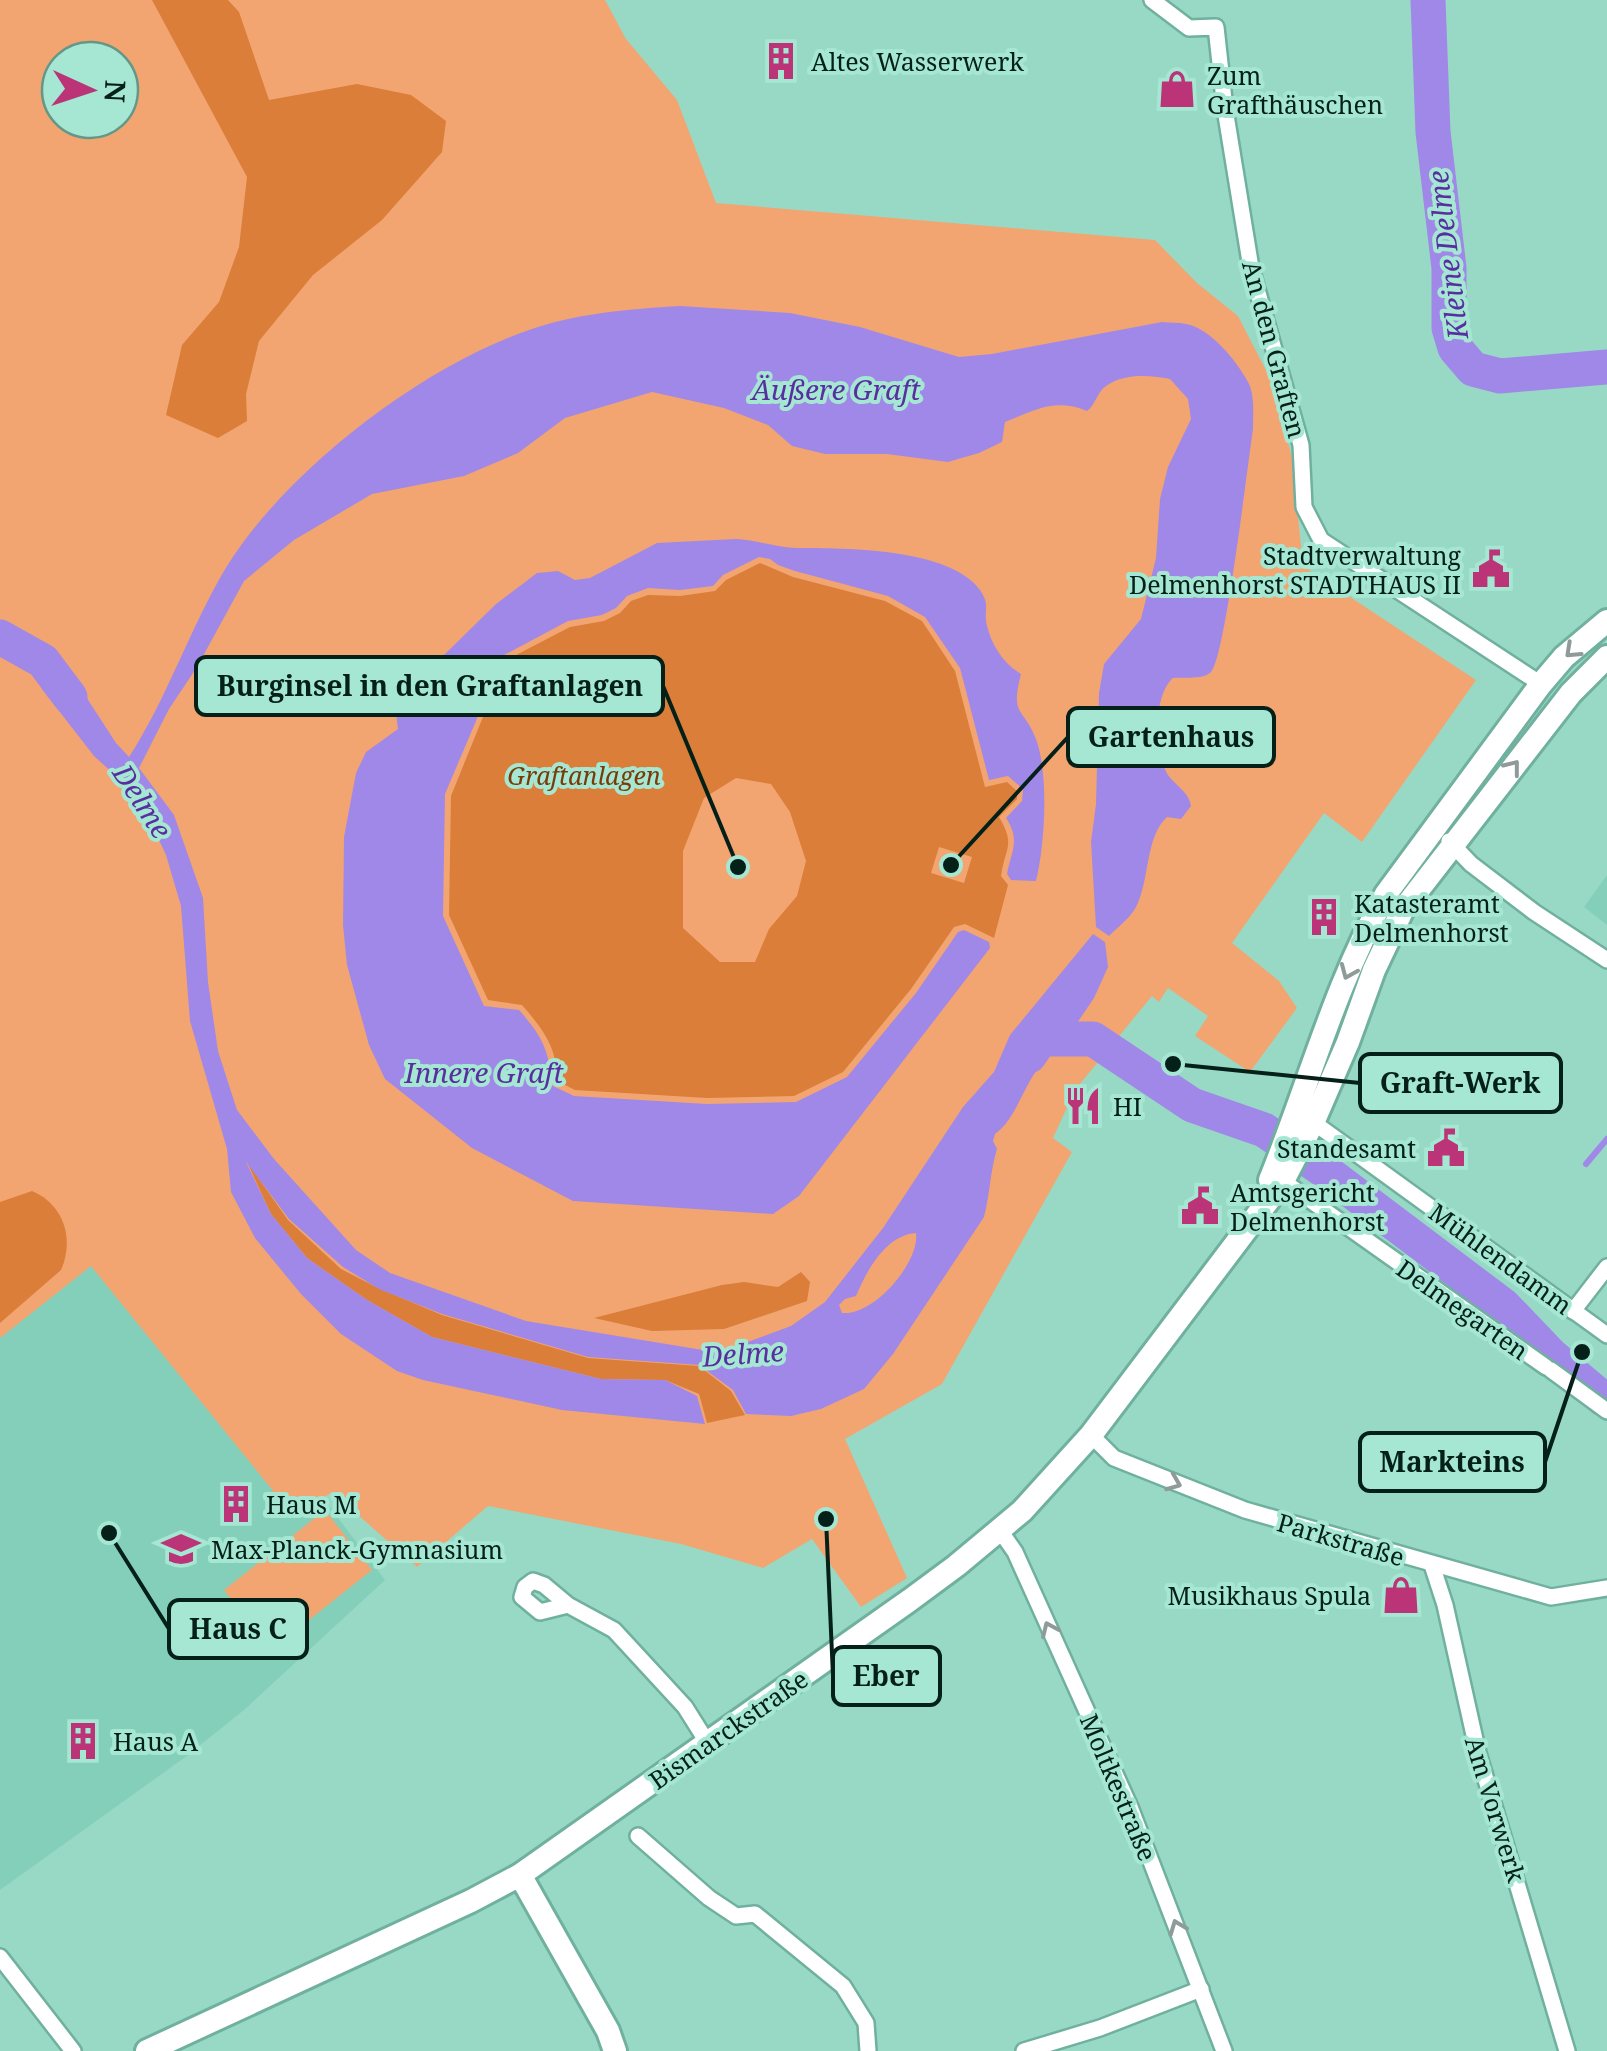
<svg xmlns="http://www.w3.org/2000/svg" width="1607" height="2051" font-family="'Noto Serif',serif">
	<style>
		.built { fill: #84cfba }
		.green { fill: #f2a571; fill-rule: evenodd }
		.forest { fill: #da7e39; fill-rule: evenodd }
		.water { fill: #a088e8; fill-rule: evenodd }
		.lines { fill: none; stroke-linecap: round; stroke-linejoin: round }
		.stream { stroke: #a088e8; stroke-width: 6 }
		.river { stroke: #a088e8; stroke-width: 35 }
		.street-casing { stroke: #70b09e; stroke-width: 20 }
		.secondary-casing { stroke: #70b09e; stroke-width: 28 }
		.street { stroke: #fff; stroke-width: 15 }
		.secondary { stroke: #fff; stroke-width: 22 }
		.oneway { stroke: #8e9b98 }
		.labels { text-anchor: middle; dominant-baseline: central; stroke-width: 8; stroke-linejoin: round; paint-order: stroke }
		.poi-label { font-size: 25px; fill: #042019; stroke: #a5e7d3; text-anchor: start }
		.street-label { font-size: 25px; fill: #042019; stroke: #a5e7d3 }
		.park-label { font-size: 25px; font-style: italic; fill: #793c08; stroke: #a5e7d3 }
		.water-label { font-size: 28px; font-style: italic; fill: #572f9f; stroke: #a5e7d3 }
		.leader { fill: none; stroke: #042019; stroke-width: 4 }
		.callout-dot { fill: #042019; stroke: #a5e7d3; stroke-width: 4 }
		.callout { fill: #a5e7d3; stroke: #042019; stroke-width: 4 }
		.callout-label { font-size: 28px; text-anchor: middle; font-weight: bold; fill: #042019 }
	</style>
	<rect width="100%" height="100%" fill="#98d9c6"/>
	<g class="built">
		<path d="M1607,875V925L1584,907Z"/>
		<path d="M91,1266L295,1518L323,1498L385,1580L244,1710L184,1758L0,1890V1338Z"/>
	</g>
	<g class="green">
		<path d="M0,0H605L626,39L677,100L716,203L1155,240L1197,283L1238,316L1270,378L1292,457L1303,566L1476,680L1362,842L1324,813L1232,943L1279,981L1297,1008L1250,1072L1195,1036L1208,1016L1168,988L1159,1002L1152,996L1075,1090L1053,1138L1072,1152L942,1384L845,1439L907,1578L861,1607L812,1539L763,1568L681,1544L488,1506L417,1567L332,1492L295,1518L91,1266L0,1338ZM60,60H120V120H60Z"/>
		<path d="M325,1510L372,1570L271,1650L224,1590Z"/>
	</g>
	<g class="forest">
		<path d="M152,0H228L239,12L269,100L357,84L411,95L446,121L442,152L382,220L313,275L259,341L246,394L247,421L218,438L166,415L182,345L219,302L239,247L247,177Z"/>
		<path d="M760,563L793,577L885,601L922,621L955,671L985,787L1007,782L1017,791V799L999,817C1016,846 1005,847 1001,876L1008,885L994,938L965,924L954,927L911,989L843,1072L794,1096L707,1098L575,1090L557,1081C558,1049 543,1029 522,1005L488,1000L449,915L451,796L502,670L509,659L520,653L570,627L604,621L620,613L631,601L648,595L680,596L715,591L726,580ZM736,778L771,784L790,812L806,861L797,896L769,929L755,962H720L683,928V851L704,798ZM939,847L972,857L964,883L931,873Z"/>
		<path d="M247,1162L288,1220L341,1269L378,1288L442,1315L588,1358L699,1366L731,1391L745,1415L707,1423L699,1394L665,1380L601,1379L432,1337L367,1300L307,1258L271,1214Z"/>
		<path d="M32,1191C63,1204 75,1238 61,1270L0,1323V1202Z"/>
		<path d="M801,1272L810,1282L807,1301L724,1329L652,1331L594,1318L722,1285L744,1282L778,1287Z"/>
	</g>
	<g class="water">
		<path d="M680,306L790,313L860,327L959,357L992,354L1162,322C1170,323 1178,322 1186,324C1210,328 1237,361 1248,382C1255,395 1253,414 1253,429C1248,462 1225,659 1211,672C1203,680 1184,677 1173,678C1153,695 1154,753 1168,775C1176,786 1189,792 1191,806L1181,819L1167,817C1145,837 1150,880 1136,907C1130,918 1118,927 1109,936L1096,927L1091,842L1096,804L1099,693L1104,664L1141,619L1156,558L1160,499L1168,467L1191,419L1188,399L1170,379C1150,375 1124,373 1106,386C1097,392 1096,404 1087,411C1054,398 1036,410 1005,422L1002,442L979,453L948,462L887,454H825L792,446L768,425L724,408L652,392L565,418L518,453L464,476L372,494L294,540L244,581L197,667L169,709L139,768L174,815L203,898L208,982L218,1051L237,1110L274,1159L356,1250L390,1273L526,1321L709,1351L731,1348L791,1326L825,1302L883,1228L963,1107L994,1072L1010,1035L1093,934L1105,942L1108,967L1094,998L1058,1051C1025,1068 1022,1115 995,1134L993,1141L997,1149C990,1172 990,1194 984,1217L893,1354L864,1389L821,1409L791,1416L746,1414L733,1390L699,1365L588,1357L442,1314L379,1289L343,1267L289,1219L246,1162L271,1214L307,1258L367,1300L432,1337L601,1379L665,1380L697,1396L705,1424L562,1410L423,1380L397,1371L341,1334L301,1294L255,1238L231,1192L227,1149L190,1021L181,906L166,855L145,810L116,776L94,756L42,689L43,661L53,656L79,686L116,743L129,757C168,697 190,627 227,566C287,470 421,367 529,330C577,313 630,309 680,306ZM916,1233C920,1261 875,1316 842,1313L839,1305L845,1299L856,1296C867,1270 886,1235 916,1233Z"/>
		<path d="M736,539C756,540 779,548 797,548C844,548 950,548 980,590C991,606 983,609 987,626C992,646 1004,664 1021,674C1010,717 1023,706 1036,739C1049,774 1045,845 1036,881L1011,880L1007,874C1011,851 1021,841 1006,818L1022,801L1023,789L1008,776L989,780L960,668L925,617L888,596L795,571L778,565L770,559L759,557L723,575L713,586L680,590L648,588L627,596L616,608L602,615L568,621L504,655L445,794L443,916L484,1006L519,1010C542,1036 550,1051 551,1085L574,1096L707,1104L796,1102L847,1077L916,993L958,932L964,930L989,942L990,948L799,1196L773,1214L573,1201L472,1148L385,1079L369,1045L347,965L343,925L344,837L356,773L366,752L398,729C394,702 397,684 414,662L429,663L445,654L496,604L537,573L558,571L575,580L590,578L657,543Z"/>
	</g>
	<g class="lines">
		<path class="stream" d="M1586,1164L1607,1139"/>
		<g class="river">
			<path d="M1428,0L1433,132L1449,268V328L1455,348L1473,369L1500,376L1607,367"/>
			<path d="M0,637L43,661L70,697"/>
			<path d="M1029,1056L1041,1039H1093L1192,1105L1264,1130L1325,1171L1504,1306L1551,1355L1603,1399"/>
		</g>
		<g class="street-casing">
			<g id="street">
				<path d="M1152,0L1189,28L1216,27L1225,109L1251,268L1301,445L1304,507L1321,540L1541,684"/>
				<path d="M1449,841L1471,864L1534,912L1607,960"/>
				<path d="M1306,1117L1607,1335"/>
				<path d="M1283,1181L1546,1367"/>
				<path d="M1573,1311L1607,1267"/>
				<path d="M1551,1370L1607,1411"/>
				<path d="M1091,1435L1114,1458L1245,1510L1551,1597L1607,1588"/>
				<path d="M999,1529L1015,1552L1130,1807L1224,2051"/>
				<path d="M1432,1565L1445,1605L1478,1753L1567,2051"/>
				<path d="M568,1605L540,1612L522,1597L525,1587L533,1581L544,1585L568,1605L614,1630L685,1707L707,1742"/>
				<path d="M638,1836L709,1898L736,1916L755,1914L843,1986L866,2023L868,2051"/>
				<path d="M0,1957L73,2051"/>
				<path d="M1024,2051L1100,2028L1201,1989"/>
			</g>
		</g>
		<g class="secondary-casing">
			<g id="secondary">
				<path d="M1270,1180C1309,1084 1335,984 1386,894L1541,684L1564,657L1607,621"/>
				<path d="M520,1875L608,2031L615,2051"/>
				<path d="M147,2051L471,1901L520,1875L910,1600L956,1566L1022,1511L1091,1435L1283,1181L1313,1123L1348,1042L1374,970L1402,911L1571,693L1607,657"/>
			</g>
		</g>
		<use href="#street" class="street"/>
		<use href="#secondary" class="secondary"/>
	</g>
	<defs><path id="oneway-chevron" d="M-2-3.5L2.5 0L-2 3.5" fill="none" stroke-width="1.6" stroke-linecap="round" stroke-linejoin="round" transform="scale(2.5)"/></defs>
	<g class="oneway">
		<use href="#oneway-chevron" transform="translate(1572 651) rotate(137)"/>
		<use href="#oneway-chevron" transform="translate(1513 767) rotate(-52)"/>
		<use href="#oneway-chevron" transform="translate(1348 972) rotate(113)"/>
		<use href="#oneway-chevron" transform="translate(1174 1483) rotate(22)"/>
		<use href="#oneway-chevron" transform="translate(1049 1629) rotate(-114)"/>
		<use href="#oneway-chevron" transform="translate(1177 1927) rotate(-111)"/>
	</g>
	<defs>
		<g id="building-bare" transform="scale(3)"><path d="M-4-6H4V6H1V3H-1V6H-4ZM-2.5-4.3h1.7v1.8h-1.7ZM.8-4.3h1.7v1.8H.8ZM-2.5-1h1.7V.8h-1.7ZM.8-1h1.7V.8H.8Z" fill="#ba3477" stroke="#a5e7d3" stroke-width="2.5" paint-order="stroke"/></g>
		<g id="shop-bare" transform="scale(3)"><path d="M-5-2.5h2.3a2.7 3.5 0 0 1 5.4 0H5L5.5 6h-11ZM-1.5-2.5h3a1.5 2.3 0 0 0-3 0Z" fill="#ba3477" stroke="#a5e7d3" stroke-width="2.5" paint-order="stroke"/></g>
		<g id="civic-bare" transform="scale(3)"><path d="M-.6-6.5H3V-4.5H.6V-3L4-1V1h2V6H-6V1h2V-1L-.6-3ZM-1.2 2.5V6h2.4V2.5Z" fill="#ba3477" stroke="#a5e7d3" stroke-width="2.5" paint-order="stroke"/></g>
		<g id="restaurant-bare" transform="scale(3)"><path d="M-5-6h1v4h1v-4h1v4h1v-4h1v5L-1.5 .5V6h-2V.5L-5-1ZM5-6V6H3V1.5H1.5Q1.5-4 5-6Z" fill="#ba3477" stroke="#a5e7d3" stroke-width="2.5" paint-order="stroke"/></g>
		<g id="school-bare" transform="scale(3)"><path d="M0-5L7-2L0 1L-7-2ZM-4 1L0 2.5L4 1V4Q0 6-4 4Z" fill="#ba3477" stroke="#a5e7d3" stroke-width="2.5" paint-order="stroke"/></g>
	</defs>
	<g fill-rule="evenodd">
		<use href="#building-bare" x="781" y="61"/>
		<use href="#shop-bare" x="1177" y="89"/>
		<use href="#civic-bare" x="1491" y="569"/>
		<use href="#building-bare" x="1324" y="917"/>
		<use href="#restaurant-bare" x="1083" y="1106"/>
		<use href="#civic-bare" x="1446" y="1148"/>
		<use href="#civic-bare" x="1200" y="1206"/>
		<use href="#building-bare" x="236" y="1504"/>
		<use href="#school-bare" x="181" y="1549"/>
		<use href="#shop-bare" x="1401" y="1595"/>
		<use href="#building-bare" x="83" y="1741"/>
	</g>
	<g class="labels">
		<g class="poi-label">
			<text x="811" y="61">Altes Wasserwerk</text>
			<text x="1207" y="75">Zum<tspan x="1207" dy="29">Grafthäuschen</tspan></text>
			<text x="1461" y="555" text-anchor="end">Stadtverwaltung<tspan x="1461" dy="29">Delmenhorst STADTHAUS II</tspan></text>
			<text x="1354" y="903">Katasteramt<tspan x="1354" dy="29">Delmenhorst</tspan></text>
			<text x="1113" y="1106">HI</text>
			<text x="1416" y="1148" text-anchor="end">Standesamt</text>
			<text x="1230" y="1192">Amtsgericht<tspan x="1230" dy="29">Delmenhorst</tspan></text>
			<text x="266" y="1504">Haus M</text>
			<text x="211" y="1549">Max-Planck-Gymnasium</text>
			<text x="1371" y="1595" text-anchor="end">Musikhaus Spula</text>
			<text x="113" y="1741">Haus A</text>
		</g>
		<g class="street-label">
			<text transform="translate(1275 349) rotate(75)">An den Graften</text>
			<text transform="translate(1501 1258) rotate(36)">Mühlendamm</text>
			<text transform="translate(1463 1309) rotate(35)">Delmegarten</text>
			<text transform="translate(1341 1539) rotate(16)">Parkstraße</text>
			<text transform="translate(728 1729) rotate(-35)">Bismarckstraße</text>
			<text transform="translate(1119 1787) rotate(67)">Moltkestraße</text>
			<text transform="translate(1496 1809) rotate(73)">Am Vorwerk</text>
		</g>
		<g class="park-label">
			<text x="584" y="775">Graftanlagen</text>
		</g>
		<g class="water-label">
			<text transform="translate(1447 255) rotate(-97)">Kleine Delme</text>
			<text x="836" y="389">Äußere Graft</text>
			<text transform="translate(143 801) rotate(57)">Delme</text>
			<text x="484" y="1072">Innere Graft</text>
			<text transform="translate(743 1353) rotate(-4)">Delme</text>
		</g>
	</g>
	<path class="leader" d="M738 867L663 686M951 865L1068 737M1173 1064L1360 1083M1582 1352L1545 1462M109 1533L169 1629M826 1519L833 1676"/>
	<g class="callout-dot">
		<circle cx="738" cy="867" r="10"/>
		<circle cx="951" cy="865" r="10"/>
		<circle cx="1173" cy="1064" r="10"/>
		<circle cx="1582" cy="1352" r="10"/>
		<circle cx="109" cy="1533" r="10"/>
		<circle cx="826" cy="1519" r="10"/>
	</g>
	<g class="callout">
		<rect x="196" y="657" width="467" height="58" rx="10"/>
		<rect x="1068" y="708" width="206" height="58" rx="10"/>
		<rect x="1360" y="1054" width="201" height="58" rx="10"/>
		<rect x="1360" y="1433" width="185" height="58" rx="10"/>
		<rect x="169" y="1600" width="138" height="58" rx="10"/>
		<rect x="833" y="1647" width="107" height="58" rx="10"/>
	</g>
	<g class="callout-label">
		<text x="430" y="696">Burginsel in den Graftanlagen</text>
		<text x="1171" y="747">Gartenhaus</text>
		<text x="1460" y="1093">Graft-Werk</text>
		<text x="1452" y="1472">Markteins</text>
		<text x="238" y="1639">Haus C</text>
		<text x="886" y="1686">Eber</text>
	</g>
	<g transform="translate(90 90) rotate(93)"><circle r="48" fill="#a5e7d3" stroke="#659789" stroke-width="2.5"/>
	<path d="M0-8L18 38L0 25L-18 38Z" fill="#ba3477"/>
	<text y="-15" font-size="28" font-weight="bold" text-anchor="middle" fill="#042019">N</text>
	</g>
</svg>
